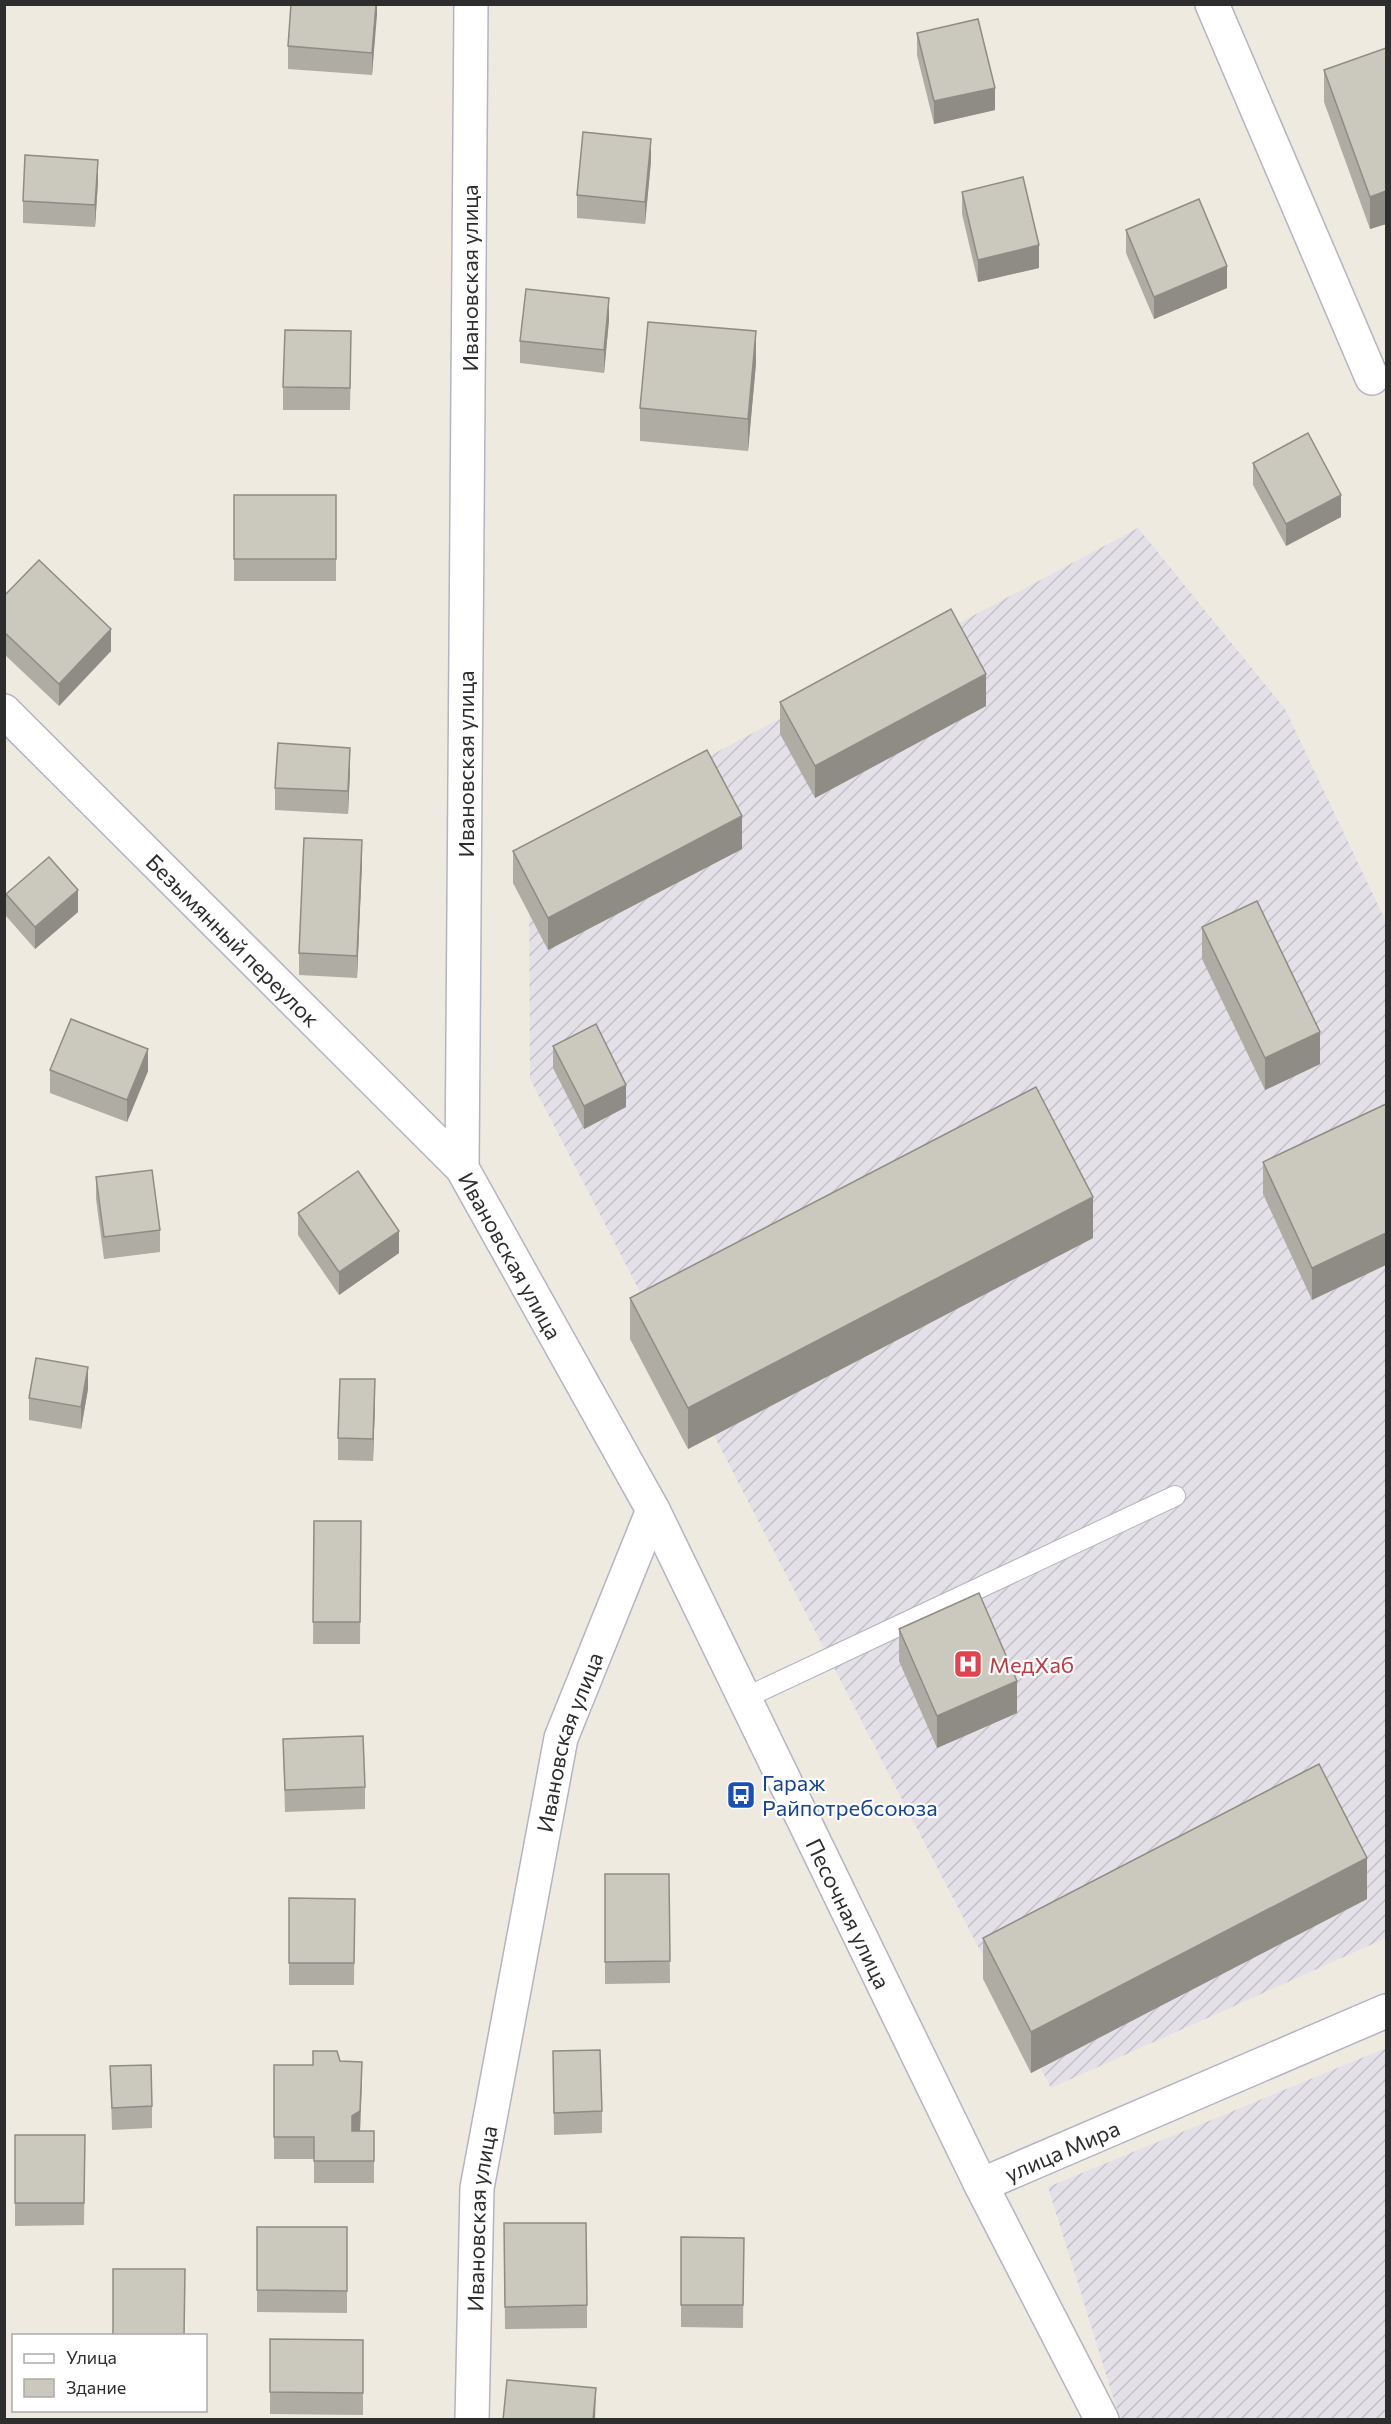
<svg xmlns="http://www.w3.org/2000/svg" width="1391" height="2424" font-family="Commissioner,sans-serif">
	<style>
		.industrial { fill: url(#industrial-furrows) }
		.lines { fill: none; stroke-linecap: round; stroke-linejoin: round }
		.service-casing { stroke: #b3b4c1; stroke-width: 22 }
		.minor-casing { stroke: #b3b4c1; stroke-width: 36 }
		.service { stroke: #fff; stroke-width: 20 }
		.minor { stroke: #fff; stroke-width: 33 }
		.wall { fill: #afaca3 }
		.shaded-wall { fill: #8e8c85 }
		.building { fill: #cbc8be; stroke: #8e8c85; stroke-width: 1.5 }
		.labels { text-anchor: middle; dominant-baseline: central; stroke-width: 4.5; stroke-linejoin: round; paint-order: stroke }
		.street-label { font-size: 22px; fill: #2d2d2d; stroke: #fff }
		.health-label { font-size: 22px; fill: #be3a42; stroke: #fff; text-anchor: start }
		.transit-label { font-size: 22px; fill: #164399; stroke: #fff; text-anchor: start }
	</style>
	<defs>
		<pattern id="industrial-furrows" width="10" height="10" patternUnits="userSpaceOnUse" patternTransform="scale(1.5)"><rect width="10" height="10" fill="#e3e0e8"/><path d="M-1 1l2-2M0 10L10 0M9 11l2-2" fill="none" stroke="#c3c0c7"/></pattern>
	</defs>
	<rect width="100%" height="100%" fill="#efeae0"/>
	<g class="industrial">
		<path d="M1138,528L1285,709L1386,922V1938L1051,2088L530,1079L529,852Z"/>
		<path d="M1386,2048V2419H1120L1048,2187Z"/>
	</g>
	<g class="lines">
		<g class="service-casing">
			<path id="service" d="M745,1698L1175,1496"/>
		</g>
		<g class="minor-casing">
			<g id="minor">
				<path id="s1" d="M471,4L462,1168L653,1510L981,2185L1102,2420"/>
				<path d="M1212,4L1372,378"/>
				<path id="s2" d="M4,711L462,1168"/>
				<path id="s3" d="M981,2185L1386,2011"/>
				<path id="s4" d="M472,2420L477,2188L561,1738L653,1510"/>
			</g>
		</g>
		<use href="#service" class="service"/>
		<use href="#minor" class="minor"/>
	</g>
	<g class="wall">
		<path d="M377,4L372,75L288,69V46Z"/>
		<path d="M917,33L995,110L934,124L917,55Z"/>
		<path d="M1386,48V224L1370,229L1324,102V70Z"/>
		<path d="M651,161L645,224L577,218V195Z"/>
		<path d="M98,182L95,227L23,223V201Z"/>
		<path d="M962,192L1039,268L978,282L962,214Z"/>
		<path d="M1126,230L1227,288L1154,319L1126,253Z"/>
		<path d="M609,320L604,373L520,363V341Z"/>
		<path d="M351,353L350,410H283V387Z"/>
		<path d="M756,363L748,451L640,441V408Z"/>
		<path d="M1253,463L1341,517L1286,546L1253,485Z"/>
		<rect x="234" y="495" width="102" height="86"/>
		<path d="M4,596L111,651L59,706L4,654Z"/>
		<path d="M780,702L986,706L815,798L780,734Z"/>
		<path d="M350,770L348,814L275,810V788Z"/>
		<path d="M742,849L548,950L513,883V851Z"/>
		<path d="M362,863L357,978L299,975V953Z"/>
		<path d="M6,894L78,912L35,949L6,916Z"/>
		<path d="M1202,927L1320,1064L1265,1090L1202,959Z"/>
		<path d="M553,1046L626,1107L584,1129L553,1068Z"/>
		<path d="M50,1070L148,1071L127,1122L50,1093Z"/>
		<path d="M1386,1104L1312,1300L1263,1194V1162Z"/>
		<path d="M96,1177L160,1230V1252L104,1259L96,1199Z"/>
		<path d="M298,1213L399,1253L339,1295L298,1235Z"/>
		<path d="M1093,1238L688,1449L630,1339V1298Z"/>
		<path d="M88,1389L81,1429L29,1420V1398Z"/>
		<path d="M375,1402L373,1461L338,1460V1438Z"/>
		<path d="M314,1521H361L360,1644H313Z"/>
		<path d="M899,1629L1017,1713L937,1748L899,1661Z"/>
		<path d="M283,1739L365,1787V1809L285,1812Z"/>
		<path d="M605,1874H669L670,1983L605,1984Z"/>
		<path d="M289,1898L355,1899L354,1985H289Z"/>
		<path d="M1367,1899L1031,2073L983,1979V1938Z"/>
		<path d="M553,2051L602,2111V2133L554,2135Z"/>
		<path d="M340,2061L362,2084L360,2131H374V2183H314V2159H274V2065H313Z"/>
		<path d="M110,2066L152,2106V2128L112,2130Z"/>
		<path d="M15,2135H85L84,2225L15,2226Z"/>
		<path d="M504,2223L587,2305V2328L505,2329Z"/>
		<path d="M257,2227H347V2313L257,2312Z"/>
		<path d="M681,2237L744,2238L743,2328L681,2327Z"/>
		<path d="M270,2339L363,2340V2415L270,2414Z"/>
	</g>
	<g class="shaded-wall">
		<path d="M376,4H377V15L372,75V53Z"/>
		<path d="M995,88V110L934,124V101Z"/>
		<path d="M651,139V161L645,224V202Z"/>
		<path d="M98,160V182L95,227V205Z"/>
		<path d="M1386,191V224L1370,229V197Z"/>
		<path d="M1039,245V268L978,282V260Z"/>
		<path d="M1227,266V288L1154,319V297Z"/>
		<path d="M609,298V320L604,373V350Z"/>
		<path d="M756,331V363L748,451V419Z"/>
		<path d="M1341,495V517L1286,546V524Z"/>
		<path d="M111,629V651L59,706V684Z"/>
		<path d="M986,674V706L815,798V766Z"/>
		<path d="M350,748V770L348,814V791Z"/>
		<path d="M742,816V849L548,950V918Z"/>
		<path d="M362,840V863L357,978V956Z"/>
		<path d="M78,890V912L35,949V927Z"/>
		<path d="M1320,1032V1064L1265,1090V1058Z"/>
		<path d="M148,1049V1071L127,1122V1100Z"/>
		<path d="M626,1085V1107L584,1129V1106Z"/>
		<path d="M1093,1197V1238L688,1449V1408Z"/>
		<path d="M399,1231V1253L339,1295V1272Z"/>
		<path d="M1386,1233V1265L1312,1300V1268Z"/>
		<path d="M88,1367V1389L81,1429V1407Z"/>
		<path d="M375,1379V1402L373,1461V1439Z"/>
		<path d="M1017,1681V1713L937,1748V1716Z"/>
		<path d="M1367,1858V1899L1031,2073V2032Z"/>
		<path d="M362,2062L360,2133L352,2138V2116Z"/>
		<path d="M596,2388L595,2420H593Z"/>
	</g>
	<g class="building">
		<path d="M291,4H376L372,53L288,46Z"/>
		<path d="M978,19L995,88L934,101L917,33Z"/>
		<path d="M1386,48V191L1370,197L1324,70Z"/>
		<path d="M583,132L651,139L645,202L577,195Z"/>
		<path d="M25,155L98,160L95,205L23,201Z"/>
		<path d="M1023,177L1039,245L978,260L962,192Z"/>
		<path d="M1199,199L1227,266L1154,297L1126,230Z"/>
		<path d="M526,289L609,298L604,350L520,341Z"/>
		<path d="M648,322L756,331L748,419L640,408Z"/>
		<path d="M285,330L351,331L350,388L283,387Z"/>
		<path d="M1308,433L1341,495L1286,524L1253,463Z"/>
		<rect x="234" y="495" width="102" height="64"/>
		<path d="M39,560L111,629L59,684L4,632V596Z"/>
		<path d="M951,609L986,674L815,766L780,702Z"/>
		<path d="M278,743L350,748L348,791L275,788Z"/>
		<path d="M707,750L742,816L548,918L513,851Z"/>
		<path d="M304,838L362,840L357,956L299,953Z"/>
		<path d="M49,857L78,890L35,927L6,894Z"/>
		<path d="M1257,901L1320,1032L1265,1058L1202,927Z"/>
		<path d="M71,1019L148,1049L127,1100L50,1070Z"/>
		<path d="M596,1024L626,1085L584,1106L553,1046Z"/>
		<path d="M1036,1087L1093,1197L688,1408L630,1298Z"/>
		<path d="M1386,1104V1233L1312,1268L1263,1162Z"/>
		<path d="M152,1170L160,1230L104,1237L96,1177Z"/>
		<path d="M358,1171L399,1231L339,1272L298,1213Z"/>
		<path d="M36,1358L88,1367L81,1407L29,1398Z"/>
		<path d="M340,1379H375L373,1439L338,1438Z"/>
		<path d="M314,1521H361L360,1622H313Z"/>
		<path d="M979,1593L1017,1681L937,1716L899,1629Z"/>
		<path d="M363,1736L365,1787L285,1790L283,1739Z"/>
		<path d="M1319,1764L1367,1858L1031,2032L983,1938Z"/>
		<path d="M605,1874H669L670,1961L605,1962Z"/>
		<path d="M289,1898L355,1899L354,1963H289Z"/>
		<path d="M600,2050L602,2111L554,2113L553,2051Z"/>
		<path d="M313,2051H337L340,2061L362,2062L360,2111L352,2116V2131H374V2161H314V2137H274V2065H313Z"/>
		<path d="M151,2065L152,2106L112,2108L110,2066Z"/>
		<path d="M15,2135H85L84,2203H15Z"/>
		<path d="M504,2223H586L587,2305L505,2307Z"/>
		<path d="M257,2227H347V2291L257,2290Z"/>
		<path d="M681,2237L744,2238L743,2305H681Z"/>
		<path d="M113,2269H185L184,2336H113Z"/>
		<path d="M270,2339L363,2340V2393L270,2392Z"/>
		<path d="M507,2380L596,2388L593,2420H503Z"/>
	</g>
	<defs>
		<g id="hospital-square" transform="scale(1.5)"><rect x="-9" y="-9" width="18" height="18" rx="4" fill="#e0444e" stroke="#fff"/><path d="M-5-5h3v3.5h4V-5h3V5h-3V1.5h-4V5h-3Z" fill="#fff"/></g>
		<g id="bus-square" transform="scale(1.5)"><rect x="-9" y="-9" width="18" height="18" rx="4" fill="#1a4fb4" stroke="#fff"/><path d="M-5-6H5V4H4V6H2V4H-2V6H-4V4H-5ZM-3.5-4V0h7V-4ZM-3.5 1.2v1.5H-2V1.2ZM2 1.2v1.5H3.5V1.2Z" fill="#fff"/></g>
	</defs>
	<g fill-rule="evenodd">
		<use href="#hospital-square" x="968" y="1664"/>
		<use href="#bus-square" x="741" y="1795"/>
	</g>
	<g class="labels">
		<g class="street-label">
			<text transform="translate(469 278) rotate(-90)">Ивановская улица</text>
			<text transform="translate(465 764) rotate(-90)">Ивановская улица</text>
			<text stroke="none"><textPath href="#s2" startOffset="324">Безымянный переулок</textPath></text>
			<text stroke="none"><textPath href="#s1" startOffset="1264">Ивановская улица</textPath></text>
			<text stroke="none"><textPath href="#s4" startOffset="688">Ивановская улица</textPath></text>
			<text stroke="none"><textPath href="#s1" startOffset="2004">Песочная улица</textPath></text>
			<text stroke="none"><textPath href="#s3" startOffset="88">улица Мира</textPath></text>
			<text stroke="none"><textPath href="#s4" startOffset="202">Ивановская улица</textPath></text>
		</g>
		<g class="health-label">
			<text x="989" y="1664">МедХаб</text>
		</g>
		<g class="transit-label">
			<text x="762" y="1782">Гараж<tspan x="762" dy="25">Райпотребсоюза</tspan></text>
		</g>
	</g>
	<rect width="1391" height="2424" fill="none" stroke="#2d2d2d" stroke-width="12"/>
	<rect x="12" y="2334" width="195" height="78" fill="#ffffff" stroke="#ababab" stroke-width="1.5"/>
	<rect x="24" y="2354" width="30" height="9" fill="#ffffff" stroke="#ababab" stroke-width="1.5"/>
	<text x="66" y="2364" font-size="18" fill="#2d2d2d">Улица</text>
	<rect x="24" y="2379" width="30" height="18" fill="#cbc8be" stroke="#ababab" stroke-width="1.5"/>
	<text x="66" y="2394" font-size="18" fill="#2d2d2d">Здание</text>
</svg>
